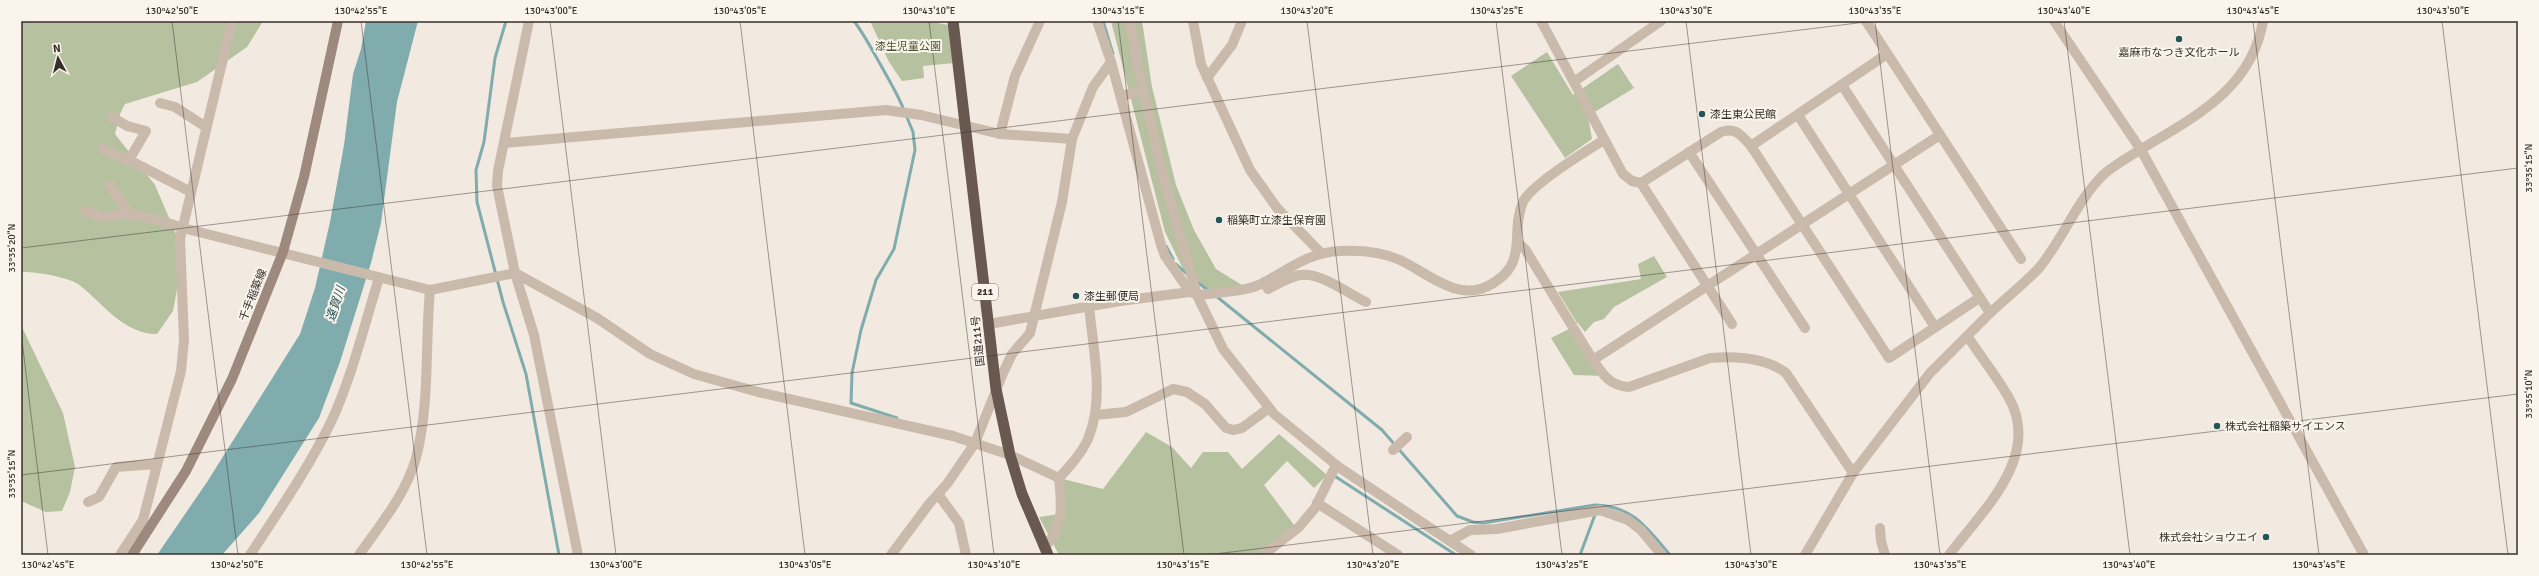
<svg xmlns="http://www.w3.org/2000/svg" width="2539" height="576" font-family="Signika,'Noto Sans JP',sans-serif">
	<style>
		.green { fill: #b6c1a0 }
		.water { fill: #80acae }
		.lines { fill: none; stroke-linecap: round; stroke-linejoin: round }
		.stream { stroke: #80acae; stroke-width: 3 }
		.minor { stroke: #cabaac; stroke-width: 10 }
		.tertiary { stroke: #cabaac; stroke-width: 10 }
		.secondary { stroke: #9e897e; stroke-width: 10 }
		.trunk { stroke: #695850; stroke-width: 11 }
		.ticks { fill: none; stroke: #382f2b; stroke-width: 1; stroke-opacity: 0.45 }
		.poi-dot { fill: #225458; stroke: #faf4ed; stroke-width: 1.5 }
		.labels { text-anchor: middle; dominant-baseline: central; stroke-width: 4; stroke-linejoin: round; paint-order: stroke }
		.shield { fill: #faf4ed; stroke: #726a65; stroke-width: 1 }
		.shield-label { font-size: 10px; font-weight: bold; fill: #382f2b }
		.park-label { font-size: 11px; fill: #485630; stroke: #faf4ed }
		.poi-label { font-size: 11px; fill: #382f2b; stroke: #faf4ed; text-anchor: start }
		.street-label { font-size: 11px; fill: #382f2b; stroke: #faf4ed }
		.water-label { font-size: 12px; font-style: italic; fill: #225458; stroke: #faf4ed }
		.neatline { fill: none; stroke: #382f2b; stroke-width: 1.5 }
		.ticks-label { font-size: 10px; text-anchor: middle; fill: #382f2b }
	</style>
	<rect width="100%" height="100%" fill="#f2eae0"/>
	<g class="green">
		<path d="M21,21H263L247,47L197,82L125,104L120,114L115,134L155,185L176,234L180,273L173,311L157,334C123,334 103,303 78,284C68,277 33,271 21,272Z"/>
		<path d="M870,21H925L949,25L954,63L923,66L924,78L902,81L889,62Z"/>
		<path d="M1111,21H1142L1152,87L1176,185L1194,230L1216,269L1245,287L1210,292L1185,273L1165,232Z"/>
		<path d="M1547,52L1573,95L1618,64L1634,88L1588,116L1592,139L1565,158L1511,76Z"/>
		<path d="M1654,256L1667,277L1614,307L1604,319L1594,322L1585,332L1577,322L1574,328L1604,376L1574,375L1551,338L1573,327L1576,321L1558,292L1641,279L1638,264Z"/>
		<path d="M21,325L63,413L75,467L70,492L62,511L46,512L21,501Z"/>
		<path d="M1146,432L1172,447L1191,468L1203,452H1228L1242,469L1279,434L1327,475L1314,488L1287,461L1264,485L1297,529L1263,555H1059L1039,517L1060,514L1059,478L1103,489Z"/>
	</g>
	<path class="water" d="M366,21H418L397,102L381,223L371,263L340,362L319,418L259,513L222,555H157L207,482L300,334L315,288L330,222L344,145L353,74L361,49Z"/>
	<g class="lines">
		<g class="stream">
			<path d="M506,21L495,58L484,142L476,170L477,202L503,302L526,374L559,555"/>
			<path d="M854,21C866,37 873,52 883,69C891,84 897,93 904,110"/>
			<path d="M1103,21L1113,54"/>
			<path d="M1166,246L1173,259"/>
			<path d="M1176,264L1188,275"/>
			<path d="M1197,282L1209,291"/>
			<path d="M1216,296L1382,430L1457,516L1473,522L1483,523L1595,505C1633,506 1647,528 1670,555"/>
			<path d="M897,418L851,403L852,373L861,330L876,280L894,249L915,150L913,132L906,115"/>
			<path d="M1333,475L1456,555"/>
			<path d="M1580,555L1596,512"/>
		</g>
		<g class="minor">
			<path d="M529,21L498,171L497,186L515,273L534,335L578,555"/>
			<path d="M1097,21L1111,62L1161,245L1165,256L1190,292"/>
			<path d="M1193,21L1201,64L1250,170L1277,208L1321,253"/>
			<path d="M1541,21L1623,174L1632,181L1641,183L1732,324"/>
			<path d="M1866,21L2021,259"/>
			<path d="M1207,78L1232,45L1242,21"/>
			<path d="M1125,95L1134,93"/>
			<path d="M160,103L175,107L206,127"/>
			<path d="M1798,115L1935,327"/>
			<path d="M112,117L127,126L146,131L129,160L191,192"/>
			<path d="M1000,134L1015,76L1040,21"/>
			<path d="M505,143L886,110L921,115L1000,134L1072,139"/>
			<path d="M1751,146L1887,54"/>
			<path d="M102,149L129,160"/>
			<path d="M1689,152L1805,328"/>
			<path d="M1641,183L1721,132C1736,127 1741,135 1751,146L1889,358L1979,298"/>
			<path d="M110,185L129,214"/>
			<path d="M85,211L102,217L129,214L159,220L183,228L430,290L515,273L597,318L650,354L694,374L758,392L953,436L1010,455L1059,478C1062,506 1064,525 1045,547"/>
			<path d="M1518,243L1525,249L1593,360L1940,135"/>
			<path d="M1264,282L1268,289C1278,284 1289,277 1300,275C1321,272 1347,293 1366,302"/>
			<path d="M1095,415L1126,412L1173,389L1187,392L1205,404L1226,428L1233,430L1242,428L1269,408"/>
			<path d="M1393,450L1407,437"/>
			<path d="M1059,478C1070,466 1081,454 1088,439C1105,399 1093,349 1089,306"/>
			<path d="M938,494L959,523L966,555"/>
			<path d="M88,502L99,497L116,467L157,464"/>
			<path d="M1317,503L1398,555"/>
			<path d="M1880,528L1881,541L1885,555"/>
			<path d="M1450,541L1470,530L1497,529L1600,510L1628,520L1641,530L1662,555"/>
			<path d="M120,555L143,520L181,371L184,340L180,239L232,21"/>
			<path d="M250,555C278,512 308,469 331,422C352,377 364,326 379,278"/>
			<path d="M359,555C380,525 406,494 416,458C430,404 425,345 430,290"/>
			<path d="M891,555L929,504L947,484L975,443L1003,373L1012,354L1030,333L1062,202L1072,139L1093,87L1111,62"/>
			<path d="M1263,555L1299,527L1315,508L1336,465"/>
			<path d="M1805,555L1853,473L1930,373L1990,313L1842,85"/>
			<path d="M1949,555C1982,511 2042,457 2009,398C1997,377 1981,357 1968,337"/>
		</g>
		<g class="tertiary">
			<path d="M1130,21L1138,67L1161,168L1197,295L1223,349L1274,414L1340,468L1471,555"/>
			<path d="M2054,21L2141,150L2364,555"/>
			<path d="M1575,81L1661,21"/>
			<path d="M1990,313C2006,298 2024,284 2039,268C2063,239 2076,202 2103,175C2115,164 2129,157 2143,148C2196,116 2252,88 2263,21"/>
			<path d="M989,324L1120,301L1190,292C1199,296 1207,294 1217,293C1231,291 1247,291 1261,284C1288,270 1309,252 1340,251C1360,250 1382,252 1400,260C1426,272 1457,302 1488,286C1531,264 1509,233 1523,202C1531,185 1586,151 1604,140"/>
			<path d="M1593,360C1603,375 1610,386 1629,387L1710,358C1735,356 1765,357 1786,373L1853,473"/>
		</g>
		<path class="secondary" d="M132,555L186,471L232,379L283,252L304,177L338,21"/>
		<path class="trunk" d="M953,21L996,389L1010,455L1022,494L1048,555"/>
	</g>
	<path class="ticks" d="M172,21L238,555M361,21L427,555M550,21L616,555M740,21L805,555M929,21L994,555M1118,21L1184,555M1307,21L1373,555M1496,21L1562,555M1686,21L1751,555M1875,21L1940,555M2064,21L2130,555M2253,21L2319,555M2442,21L2508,555M21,22L33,21M21,248L1874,21M21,332L48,555M21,475L2518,168M1207,555L2518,394"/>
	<g class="poi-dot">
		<circle cx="2179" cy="39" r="4"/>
		<circle cx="1702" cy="114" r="4"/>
		<circle cx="1219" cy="220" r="4"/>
		<circle cx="1076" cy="296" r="4"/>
		<circle cx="2217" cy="426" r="4"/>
		<circle cx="2266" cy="537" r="4"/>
	</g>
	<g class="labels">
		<rect class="shield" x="972" y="284" width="26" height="16" rx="3"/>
		<g class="shield-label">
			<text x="985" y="292">211</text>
		</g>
		<g class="park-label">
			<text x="908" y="46">漆生児童公園</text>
		</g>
		<g class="poi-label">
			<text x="2179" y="52" text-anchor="middle">嘉麻市なつき文化ホール</text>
			<text x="1710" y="114">漆生東公民館</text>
			<text x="1227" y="220">稲築町立漆生保育園</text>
			<text x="1084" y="296">漆生郵便局</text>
			<text x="2225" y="426">株式会社稲築サイエンス</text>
			<text x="2258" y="537" text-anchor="end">株式会社ショウエイ</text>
		</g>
		<g class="street-label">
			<text transform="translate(253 295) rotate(-68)">千手稲築線</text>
			<text transform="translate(978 341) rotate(-96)">国道211号</text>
		</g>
		<g class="water-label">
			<text transform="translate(336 304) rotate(-72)">遠賀川</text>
		</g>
	</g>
	<rect width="2539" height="576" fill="none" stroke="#faf4ed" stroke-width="44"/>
	<g transform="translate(58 58) rotate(353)" stroke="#faf4ed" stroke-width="3" paint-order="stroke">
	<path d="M0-3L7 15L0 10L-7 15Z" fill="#382f2b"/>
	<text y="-6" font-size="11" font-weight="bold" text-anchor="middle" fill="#382f2b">N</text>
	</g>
	<rect x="22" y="22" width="2495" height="532" class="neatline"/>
	<g class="ticks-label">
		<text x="172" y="14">130°42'50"E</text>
		<text x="361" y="14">130°42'55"E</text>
		<text x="551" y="14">130°43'00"E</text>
		<text x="740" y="14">130°43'05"E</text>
		<text x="929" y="14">130°43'10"E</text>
		<text x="1118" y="14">130°43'15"E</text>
		<text x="1307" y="14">130°43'20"E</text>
		<text x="1497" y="14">130°43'25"E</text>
		<text x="1686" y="14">130°43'30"E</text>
		<text x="1875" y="14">130°43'35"E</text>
		<text x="2064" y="14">130°43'40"E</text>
		<text x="2253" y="14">130°43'45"E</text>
		<text x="2443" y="14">130°43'50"E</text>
		<text transform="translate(2528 168) rotate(-90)" y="4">33°35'15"N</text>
		<text transform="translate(11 248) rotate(-90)" y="4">33°35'20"N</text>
		<text transform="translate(2528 394) rotate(-90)" y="4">33°35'10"N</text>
		<text transform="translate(11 474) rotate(-90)" y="4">33°35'15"N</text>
		<text x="48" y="568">130°42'45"E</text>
		<text x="237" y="568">130°42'50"E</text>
		<text x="427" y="568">130°42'55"E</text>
		<text x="616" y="568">130°43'00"E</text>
		<text x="805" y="568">130°43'05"E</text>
		<text x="994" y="568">130°43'10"E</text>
		<text x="1183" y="568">130°43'15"E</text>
		<text x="1373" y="568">130°43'20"E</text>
		<text x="1562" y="568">130°43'25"E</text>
		<text x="1751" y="568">130°43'30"E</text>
		<text x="1940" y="568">130°43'35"E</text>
		<text x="2129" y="568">130°43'40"E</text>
		<text x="2319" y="568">130°43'45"E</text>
	</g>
</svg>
